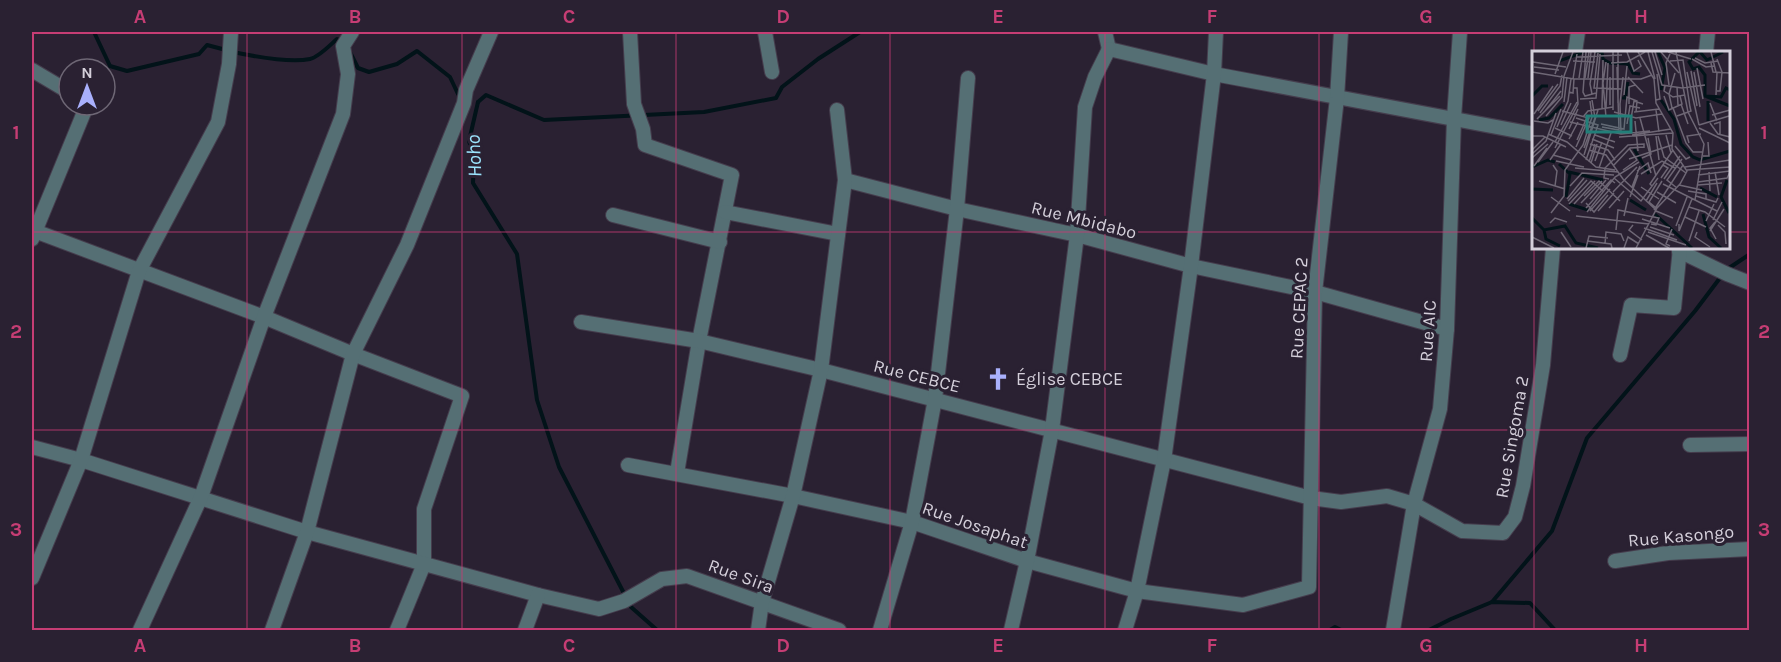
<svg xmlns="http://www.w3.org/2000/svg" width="1781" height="662" font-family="Karla,sans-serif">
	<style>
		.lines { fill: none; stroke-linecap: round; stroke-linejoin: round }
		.stream { stroke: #021319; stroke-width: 4 }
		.minor-casing { stroke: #453d4d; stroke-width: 16 }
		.minor { stroke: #556f74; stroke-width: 14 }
		.grid { fill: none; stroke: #c63d74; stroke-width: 1.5; stroke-opacity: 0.55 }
		.labels { text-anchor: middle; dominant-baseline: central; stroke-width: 6; stroke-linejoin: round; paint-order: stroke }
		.street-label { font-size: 18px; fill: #d4cfda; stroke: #2a2132 }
		.poi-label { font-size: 18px; fill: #d4cfda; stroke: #2a2132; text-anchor: start }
		.water-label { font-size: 20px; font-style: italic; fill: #9ce5fe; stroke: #2a2132 }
		.inset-river { fill: none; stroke: #021319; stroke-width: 3 }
		.inset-road { fill: none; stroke: #6e6775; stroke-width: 1.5 }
		.view { fill: #237f79; fill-opacity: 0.15; stroke: #237f79; stroke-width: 3 }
		.inset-edge { fill: none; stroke: #d4cfda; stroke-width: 3 }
		.neatline { fill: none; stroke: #c63d74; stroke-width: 2 }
		.grid-label { font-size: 20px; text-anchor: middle; font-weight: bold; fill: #c63d74 }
	</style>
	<rect width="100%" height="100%" fill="#2a2132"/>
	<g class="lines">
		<g class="stream">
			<path d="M94,32L110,66L127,71L199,54L207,45L226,50"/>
			<path d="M349,50L358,68L369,72L397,64L417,51L450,77L458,94L461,95"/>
			<path d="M233,52C252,56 291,63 310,59C319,57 330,45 337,39L341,41"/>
			<path d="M478,102L469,141L474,156L473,183L517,254L537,400L559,467L631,607L657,630"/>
			<path d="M478,102L486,95L544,120L704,112L776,98L782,87L818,59L860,32"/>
			<path d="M1492,602L1552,531L1587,438L1695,311L1726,270L1750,254"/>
			<path d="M1330,630L1335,627L1341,630"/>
			<path d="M1429,630L1451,619L1492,602L1530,603L1555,630"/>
		</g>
		<g class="minor-casing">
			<g id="minor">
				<path d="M630,32L634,104L643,129L645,145L732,175L699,341L677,473"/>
				<path d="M765,32L772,72"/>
				<path d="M1105,32L1109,49"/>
				<path d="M1109,49L1214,74L1534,134"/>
				<path d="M1575,52L1578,32"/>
				<path d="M1706,52L1708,32"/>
				<path d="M32,70L69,92"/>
				<path d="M845,180L957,209L1077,235L1191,266L1315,292L1447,329"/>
				<path d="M725,212L838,234"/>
				<path d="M613,215L720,242"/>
				<path d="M32,230L264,317L353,354L462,396L424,509V564L397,630"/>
				<path d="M32,239L87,105"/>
				<path d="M1679,251L1727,274L1750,283"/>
				<path d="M581,322L699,341L821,370L1311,498L1341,502L1387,496L1414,504L1462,531L1503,533L1515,517L1523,486L1543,365L1553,248"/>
				<path d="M1620,355L1631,305L1674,308L1680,248"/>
				<path d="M1690,445L1750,444"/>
				<path d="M32,447L81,460L307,532L538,595L599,609L624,601L662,579L687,576L839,630"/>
				<path d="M628,465L793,496L912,522L1027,561L1137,591L1243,605L1309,587L1315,292L1337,98L1341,32"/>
				<path d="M1615,561L1668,553L1750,549"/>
				<path d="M32,578L81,460L139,271L218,122L229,64L231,32"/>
				<path d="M140,630L201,497L264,317L343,114L348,74L343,46L352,32"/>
				<path d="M272,630L307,532L353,354L407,245L464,103L466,90L491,32"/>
				<path d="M525,630L538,595"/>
				<path d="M758,630L762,602L793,496L821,370L845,180L837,110"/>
				<path d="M880,630L912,522L935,399L957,209L968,78"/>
				<path d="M1011,630L1027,561L1052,430L1077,235L1085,107L1095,77L1109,49"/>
				<path d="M1125,630L1137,591L1164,460L1191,266L1214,74L1216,32"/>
				<path d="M1393,630L1414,504L1440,409L1447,329L1454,118L1460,32"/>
			</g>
		</g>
		<use href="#minor" class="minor"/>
	</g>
	<path class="grid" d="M247,32V630M462,32V630M676,32V630M890,32V630M1105,32V630M1319,32V630M1534,32V52M32,232H1534M1728,232H1750M1534,248V630M32,430H1750"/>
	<defs>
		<g id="church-bare" transform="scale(1.8)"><path d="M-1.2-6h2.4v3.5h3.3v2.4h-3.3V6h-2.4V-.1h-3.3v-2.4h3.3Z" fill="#a9b0fc" stroke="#2a2132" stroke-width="2.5" paint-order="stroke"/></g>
	</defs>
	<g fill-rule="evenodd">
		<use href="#church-bare" x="998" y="379"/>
	</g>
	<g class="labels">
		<g class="street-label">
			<text transform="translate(1084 220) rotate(14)">Rue Mbidabo</text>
			<text transform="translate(1299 308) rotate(-87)">Rue CEPAC 2</text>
			<text transform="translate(1428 331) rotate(-86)">Rue AIC</text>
			<text transform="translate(917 376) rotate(14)">Rue CEBCE</text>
			<text transform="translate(1512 437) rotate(-80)">Rue Singoma 2</text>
			<text transform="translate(975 525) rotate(19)">Rue Josaphat</text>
			<text transform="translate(1681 536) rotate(-5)">Rue Kasongo</text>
			<text transform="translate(741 576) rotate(20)">Rue Sira</text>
		</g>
		<g class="poi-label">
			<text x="1016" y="379">Église CEBCE</text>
		</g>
		<g class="water-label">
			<text transform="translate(474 156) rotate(-93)">Hoho</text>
		</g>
	</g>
	<g transform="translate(1532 51)">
		<rect width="198" height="198" fill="#2a2132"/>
		<path class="inset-river" d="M64,1H70L71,8L78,12L96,13L101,22L108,23M126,1L133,17L129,39M167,1L157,11L161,18L167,16L173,24V45L189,46L194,37L198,39M168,1L175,9L191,1M27,10L52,1M0,45L10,35H16M173,45L198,55M90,47H93L96,31M129,49L142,68L149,93L161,106L168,109L198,100M7,69L17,67L31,53M176,70V50M102,98L117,123M27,113L38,123L34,146M0,116L16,109L23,111M37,121L71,129M195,129L189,146L197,162M168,137L185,146M0,138L21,139M98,149L114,159M37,153L56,159M123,163L160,197M171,163L177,186L189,197M0,167L12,179L33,175L44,192L66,197M12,179L14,188L28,195"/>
		<path class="inset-road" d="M54,1L51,41L53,45L64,42M81,1V26M95,1L102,20L109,15L106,9M116,1L123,28M120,1L130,34L150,37L173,34M123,1L130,24M129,1L147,22M136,1L159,8M144,1L156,61L172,93L163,149M179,1L184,21M66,2L62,37L90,38M45,6L90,4M163,7L173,12L186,10M160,8L174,16L182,15M41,10L63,11M138,10L151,9L158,56L159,60L145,65M1,11L34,16M79,12L95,11L113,1M179,12L181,21L198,22M2,16L27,19M165,17L171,48M159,20L165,55M0,21L42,28H109L120,24M155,21L167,74M162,21L168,56M23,23L31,1M32,25L41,1M96,26L111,42M47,27L51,1M53,27L57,1M56,27L59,1M41,28L45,3M137,34L134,12L138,3M133,35L132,40L141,46L153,44M145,36L146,54M185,40H188L190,21L185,8M37,41L41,42L42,28M60,43L58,33L63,1M92,44L95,15M184,44L185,21M132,45L137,59L150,53L148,45M48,48L64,47L68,3M124,49L128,48L125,23M32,51L35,26M86,52V1M178,52L185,70M88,53L89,83M88,53L91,26M97,53V36L103,34M149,53L156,73M78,54V26M74,57L76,12M140,57L137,43L143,22M141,57L154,92L161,101H170M70,58L71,9M81,59V26M124,59L127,81M6,60L26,33M13,60L29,40M30,60L57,67L44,96M82,61L104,67L130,63M102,61L127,58M8,62L28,35L30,24M2,63L21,35M180,64L198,59M14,65L30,46L32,25M51,66L56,60L81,56M74,66L71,32L74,11M44,67L66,74L54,109M108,67L124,125M5,68L28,45M99,68L102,50L111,53M2,70L16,72L21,69M103,70L106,100M38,71L89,83L118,80M178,72L186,83L198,86M69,73L92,78L95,46L105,50L104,61M95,73L98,55L108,57M182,73L188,71V84M29,74L39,52M167,74L197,65M25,76L36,50L39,28M70,76L87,79L85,16M23,77L40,85M167,77L198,92M37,78L46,58M16,83L35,91L64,116L83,119M19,84L29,58M63,84L83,91M100,84L139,78M134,84L139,102M0,85H11L34,96M124,85L127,109M126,85L132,106L154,122M87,86L141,82M37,88L46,71M60,88L82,97M45,89L56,64M23,91L45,51M157,92L155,85L169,83M58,93L76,99L83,109M143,95L154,108L158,106M23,97L46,53L45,37H41M52,97L63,67L60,49M0,99L13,86M57,99L74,104L91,128L124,159M0,103L14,90L24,62M21,104L39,109M52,104L66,59M171,105H177L176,91M0,107L16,93M110,107L119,103L116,87M97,108L140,94M18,109L29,93M24,110L52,116M63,110L70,91M6,111L21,91M57,111L63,93M59,112L65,93M21,114L25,120L23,135M2,115L15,97M81,115L98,97L112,96M153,116L198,109M43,117L86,121M67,117L79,82M91,119L105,109L97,97M155,119L198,116M105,120L116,112L119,122M177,121L178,140M183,121L187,144M109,123L130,110L143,117M166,124L198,120M82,127L109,150L126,127M129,127L136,117L131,114M77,128L72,127L73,117L96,94L112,93V97M132,128L148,105M7,130L33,138M166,131L195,127L198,121M131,133L185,160M147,134L170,139M166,134L190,132M38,135L50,122L82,124M120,135L118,133L141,99M100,136L108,115M109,136L127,148M145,137L135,129L150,108M156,140L174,143V148M81,141L105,116M125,141L144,152M52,145L67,130L88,150M164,145L184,151L186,147M19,146L38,160M98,146L106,124M35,148L52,127M58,148L74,129M36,150L55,129M114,150L125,132M49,152L70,130M54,152L62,161L76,144M37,153L59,130L72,141M42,153L63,130M123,156L117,151L130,130M157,156L173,161L193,176M54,157L79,129L83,132M77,157L92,140M122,159L151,114M58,160L78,138M66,160L82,142M124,160L141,167M55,161L83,126L107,111M19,162L32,145L33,119L51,94L60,66L58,50M44,165L117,173M92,165L96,147M153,166L174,176M110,168L138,177M181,169L190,151M174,170L182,153M183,171L178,177L184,188M18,172L23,167L35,171M147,173V180L160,148M101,174L97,179L110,189M186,174L193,181L194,193M144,175L155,146M118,176L142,184M112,177L145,189M84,179L86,159L127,167L124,174L119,173M178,180L192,158M29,181L39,196M116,181L154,194M165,181L163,186L178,196M114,184L137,197M0,186L22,197M55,190L79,193L80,197M157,190L167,160M73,193L74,181L89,183L92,190M138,195L134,193L140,178M54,197L57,185L76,187M92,197L96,186L107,193M104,197L125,157L148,133L155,120L140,98L141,82L124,52L122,28L106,1"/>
		<path class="view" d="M55,65H99V81H55Z"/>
		<rect width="198" height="198" class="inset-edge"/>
	</g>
	<rect width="1781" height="662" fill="none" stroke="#2a2132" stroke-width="66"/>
	<g transform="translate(87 87)"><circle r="28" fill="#2a2132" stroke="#6e6775" stroke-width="1.5"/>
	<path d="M0-4.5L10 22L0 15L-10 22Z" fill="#a9b0fc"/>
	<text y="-9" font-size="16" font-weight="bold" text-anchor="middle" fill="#d4cfda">N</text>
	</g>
	<rect x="33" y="33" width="1715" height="596" class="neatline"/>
	<g class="grid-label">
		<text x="140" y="23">A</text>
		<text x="355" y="23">B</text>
		<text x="569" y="23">C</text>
		<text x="783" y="23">D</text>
		<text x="998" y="23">E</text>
		<text x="1212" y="23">F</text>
		<text x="1426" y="23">G</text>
		<text x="1641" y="23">H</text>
		<text x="16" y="139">1</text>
		<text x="1764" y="139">1</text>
		<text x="16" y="338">2</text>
		<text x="1764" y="338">2</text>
		<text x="16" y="536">3</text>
		<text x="1764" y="536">3</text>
		<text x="140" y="652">A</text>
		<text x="355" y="652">B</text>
		<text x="569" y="652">C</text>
		<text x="783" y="652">D</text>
		<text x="998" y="652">E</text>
		<text x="1212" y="652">F</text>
		<text x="1426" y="652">G</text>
		<text x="1641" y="652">H</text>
	</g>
</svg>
